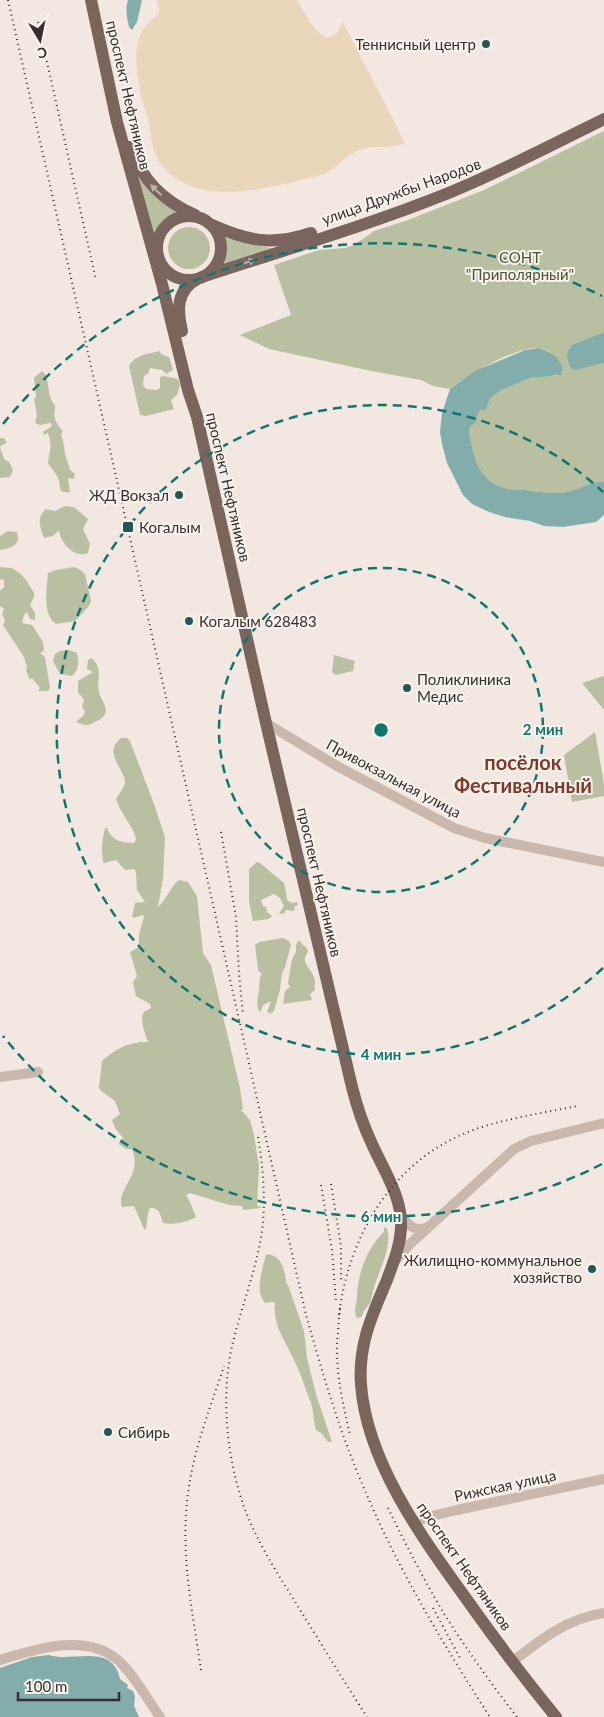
<svg xmlns="http://www.w3.org/2000/svg" width="604" height="1717" font-family="Lato,sans-serif">
	<style>
		.green { fill: #b8c0a1 }
		.sand { fill: #ead6bb }
		.water { fill: #82adab }
		.lines { fill: none; stroke-linecap: round; stroke-linejoin: round }
		.minor { stroke: #c9b8ad; stroke-width: 10 }
		.major { stroke: #79655e; stroke-width: 12 }
		.rail { stroke: #382e2b; stroke-width: 2; stroke-dasharray: 1 4; stroke-linecap: butt }
		.oneway { fill: #bfb3ad }
		.ring { fill: none; stroke: #0f766e; stroke-width: 2.5; stroke-dasharray: 9 6 }
		.poi-dot { fill: #235756; stroke: #f9f3ed; stroke-width: 2 }
		.labels { text-anchor: middle; dominant-baseline: central; stroke-width: 4; stroke-linejoin: round; paint-order: stroke }
		.poi-label { font-size: 15px; fill: #382e2b; stroke: #f9f3ed; text-anchor: start }
		.street-label { font-size: 15px; fill: #382e2b; stroke: #f9f3ed }
		.park-label { font-size: 15px; fill: #4a5531; stroke: #f9f3ed }
		.district-label { font-size: 20px; font-weight: bold; fill: #81382a; stroke: #f9f3ed }
		.centre { fill: #0f766e; stroke: #f9f3ed; stroke-width: 2.5 }
		.ring-label { font-size: 15px; text-anchor: middle; font-weight: bold; fill: #0f766e; stroke: #f9f3ed; stroke-width: 4; stroke-linejoin: round; paint-order: stroke }
	</style>
	<rect width="100%" height="100%" fill="#f2e8e1"/>
	<g class="green">
		<path d="M604,131V332L572,345C565,352 566,360 571,368L575,369L604,363V482C590,481 580,489 567,492C552,494 540,492 525,490C520,489 514,490 509,489C478,483 473,456 469,430L480,410H486L490,398L502,390L530,378L541,376H558L562,370C559,360 550,349 538,348C517,346 466,376 450,389L433,386L421,380L371,371L269,349L240,335L291,315L274,265L319,250L345,248L354,245L374,231L408,220L484,190Z"/>
		<path d="M139,179L176,212L163,222L154,236Z"/>
		<circle cx="189" cy="248" r="21"/>
		<path d="M226,238L249,244L271,248L225,263L224,261L226,251Z"/>
		<path d="M160,351L161,354L169,357L173,370L166,374L162,370L150,368L148,374L144,376L143,385L146,389L157,390L160,388V377L164,376L178,379L180,385L177,395L171,400L174,409L146,416L140,415L129,366C136,354 148,354 160,351Z"/>
		<path d="M42,371L46,375C49,386 48,397 55,406C54,417 54,422 63,431L61,435C64,442 64,449 66,457C67,462 69,464 70,470L75,474L74,479L68,478L70,492C56,494 62,486 58,478C56,473 51,468 48,463C49,452 53,446 48,433L44,435L43,432L52,426L51,423L40,425L35,423L37,415L34,399L36,397L34,378Z"/>
		<path d="M0,438H4L7,443L2,445L0,447L4,459L9,462L13,470L10,477L0,478Z"/>
		<path d="M65,506L74,507L88,519L83,529L90,544L88,553C74,559 60,542 59,530L53,536L44,538C40,527 36,518 46,509L55,511Z"/>
		<path d="M8,531L17,532C21,546 11,548 0,550V536Z"/>
		<path d="M0,567L12,568L21,574L26,580L34,593V597L30,605L35,613V620L30,619L27,612L24,615L22,623L32,625L43,642L44,651L40,653L45,657L50,688L48,691H38L40,688L32,678L30,680L26,671L27,667L24,657L3,625L5,621L2,614L4,609L0,606V591L4,587V579L0,580Z"/>
		<path d="M74,567L79,569L85,574L91,601L89,606L75,621L56,624C42,614 47,589 48,573L56,570Z"/>
		<path d="M69,650L77,653C79,661 79,670 72,676L60,674L53,661L55,654L60,651Z"/>
		<path d="M334,655L355,661L353,671L336,675L332,672Z"/>
		<path d="M92,658C104,672 96,677 99,692C100,700 111,709 103,717C102,718 98,721 96,721C89,726 87,726 78,723L77,721L84,715L85,711L82,707L84,700L78,692V681L93,672L87,669L88,660Z"/>
		<path d="M604,676V710L582,683Z"/>
		<path d="M595,732L604,784V796L572,802L564,755Z"/>
		<path d="M121,738H127L130,741L154,804L165,837L163,879L158,907C167,899 170,887 179,880L188,882L197,896L203,953L211,965L240,1088L243,1109L241,1110L250,1120L254,1135L259,1166L257,1206L261,1207V1208L243,1210L242,1206L229,1205L190,1193L186,1195L190,1202L196,1217C185,1223 175,1225 163,1223C160,1215 160,1207 150,1208L148,1213L146,1229H144L134,1206L122,1207C116,1188 143,1176 132,1149H126L119,1144L120,1140L123,1138L115,1128L112,1120L120,1114L115,1101L100,1090L99,1087L102,1061C115,1049 130,1041 148,1042C146,1036 139,1019 144,1012C146,1010 149,1010 151,1008L150,1004L136,996L133,982L137,976L130,952L139,947V934L144,917L143,915L134,918L132,916L135,903L145,902L137,890L136,872L134,869L125,870L116,860L105,863L103,862C101,850 102,840 105,828L107,827C110,840 122,843 134,843L136,840C136,830 120,813 116,799C119,793 125,788 125,781C123,767 103,753 121,738Z"/>
		<path d="M257,862L260,863L284,883L285,886L287,900L292,903L297,902L298,905L295,906L294,911L285,910V913L279,914L284,906L280,898L274,894L261,900L263,906L266,907L267,912L272,916L269,919L253,921L249,902V869Z"/>
		<path d="M283,938L289,941L291,945L285,967L282,973L280,990L274,1011L270,1014L267,1011L271,1002H269L263,1005L261,1011L259,1012C256,1002 258,999 259,990C260,983 258,980 262,973L259,972L258,969L255,945L259,942Z"/>
		<path d="M298,941H300L303,945L306,947L308,952C298,963 315,970 315,982C315,984 314,987 315,990L310,994L312,1000L283,1004L285,991L290,987L288,983L292,959L296,952V945Z"/>
		<path d="M386,1227C394,1241 380,1270 375,1284C373,1290 372,1297 370,1303C367,1308 363,1310 362,1317L357,1318C353,1310 357,1304 357,1296C358,1273 367,1248 384,1232V1228Z"/>
		<path d="M266,1254C282,1255 285,1270 286,1283L288,1285L304,1331L307,1358L316,1394L332,1442H328L321,1433L316,1430C313,1419 314,1408 309,1398C304,1385 300,1371 293,1358C284,1338 273,1326 275,1303L272,1302L265,1303C254,1291 263,1268 266,1254Z"/>
	</g>
	<path class="sand" d="M157,0H297C303,9 320,46 334,35C339,32 340,26 343,22L405,143C391,150 373,144 357,151C346,156 337,167 326,173C318,177 306,178 297,181C256,191 196,204 164,168C152,155 151,135 148,118C146,111 143,104 141,96C138,75 131,50 143,30C147,23 154,18 159,13Z"/>
	<g class="water">
		<path d="M128,0H142L137,22L132,30L129,27C127,19 125,8 128,0Z"/>
		<path d="M604,332V363L575,370L571,368C566,360 565,352 572,345Z"/>
		<path d="M539,348C551,352 566,360 561,375L530,378L502,390L490,398L486,410H480L477,416V421L471,426L469,430C473,456 478,483 509,489C514,490 520,489 525,490C539,492 552,494 567,492C580,489 590,481 604,482V515L596,522L563,527L544,526L530,521L505,517L489,512L472,504L463,495L447,463L442,444L440,432L442,413L450,389L475,371L525,350Z"/>
		<path d="M49,1655C72,1663 112,1642 120,1679L128,1685L127,1688L133,1691L135,1696L134,1706L139,1717H0V1668L32,1657Z"/>
	</g>
	<g class="lines">
		<g class="minor">
			<path d="M266,723L337,766L454,828L485,838L604,862"/>
			<path d="M0,1077L38,1072"/>
			<path d="M401,1215C408,1225 415,1233 428,1227"/>
			<path d="M395,1261L410,1244L514,1149L531,1141L604,1123"/>
			<path d="M414,1523L428,1517L457,1510L604,1479"/>
			<path d="M0,1660C36,1649 87,1632 119,1661C135,1676 147,1699 160,1717"/>
			<path d="M512,1662C540,1640 568,1618 604,1613"/>
		</g>
		<g class="major">
			<path d="M91,0L117,122L162,284L188,390L197,417L266,723L352,1087C357,1107 363,1125 372,1144C384,1171 403,1198 401,1229C400,1247 393,1263 387,1280C372,1315 358,1345 361,1385C367,1462 421,1536 465,1597C494,1638 524,1678 556,1717"/>
			<path d="M130,147C142,180 163,201 195,215"/>
			<circle cx="189" cy="248" r="32"/>
			<path d="M212,225C247,241 273,246 311,233"/>
			<path d="M202,277C284,250 366,226 446,194C500,172 552,145 604,119"/>
			<path d="M182,331C177,310 176,291 197,279"/>
		</g>
		<g class="rail">
			<path d="M8,0L306,1315C322,1371 338,1427 361,1481C395,1564 441,1641 490,1717"/>
			<path d="M38,22L96,280"/>
			<path d="M221,832L236,917L239,974L243,1014"/>
			<path d="M258,1137C263,1167 266,1201 262,1231C256,1274 238,1314 230,1356C222,1402 227,1453 241,1498C253,1536 276,1571 297,1605C320,1642 343,1680 367,1717"/>
			<path d="M331,1184L341,1246V1281"/>
			<path d="M321,1185L332,1250L336,1302"/>
			<path d="M340,1308C339,1320 338,1332 337,1343C336,1374 343,1405 350,1435"/>
			<path d="M339,1315C349,1233 395,1157 476,1129C508,1118 543,1113 577,1106"/>
			<path d="M388,1508C406,1545 425,1582 446,1617C468,1651 492,1685 517,1717"/>
			<path d="M433,1608L460,1658"/>
			<path d="M201,1670C192,1609 179,1548 189,1487C195,1445 211,1406 224,1366"/>
		</g>
	</g>
	<defs><path id="oneway-solid" d="M-6-.8H1V-3.2L6.5 0L1 3.2V.8H-6Z" transform="scale(1.25)"/></defs>
	<g class="oneway">
		<use href="#oneway-solid" transform="translate(156 190) rotate(-136)"/>
		<use href="#oneway-solid" transform="translate(248 262) rotate(-18)"/>
	</g>
	<g class="ring">
		<circle cx="381" cy="730" r="162"/>
		<path d="M603 968A325 325 0 1 1 603 492"/>
		<path d="M602 1164A487 487 0 0 1 3 1036M3 424A487 487 0 0 1 602 296"/>
	</g>
	<g class="poi-dot">
		<circle cx="486" cy="44" r="5"/>
		<circle cx="179" cy="495" r="5"/>
		<rect x="122" y="521" width="12" height="12" rx="2.5"/>
		<circle cx="189" cy="621" r="5"/>
		<circle cx="407" cy="688" r="5"/>
		<circle cx="592" cy="1269" r="5"/>
		<circle cx="108" cy="1432" r="5"/>
	</g>
	<g class="labels">
		<g class="poi-label">
			<text x="476" y="44" text-anchor="end">Теннисный центр</text>
			<text x="169" y="495" text-anchor="end">ЖД Вокзал</text>
			<text x="139" y="527">Когалым</text>
			<text x="199" y="621">Когалым 628483</text>
			<text x="417" y="679">Поликлиника<tspan x="417" dy="17">Медис</tspan></text>
			<text x="582" y="1260" text-anchor="end">Жилищно-коммунальное<tspan x="582" dy="17">хозяйство</tspan></text>
			<text x="118" y="1432">Сибирь</text>
		</g>
		<g class="street-label">
			<text transform="translate(129 95) rotate(77)">проспект Нефтяников</text>
			<text transform="translate(401 191) rotate(-20)">улица Дружбы Народов</text>
			<text transform="translate(229 487) rotate(77)">проспект Нефтяников</text>
			<text transform="translate(394 778) rotate(28)">Привокзальная улица</text>
			<text transform="translate(320 882) rotate(77)">проспект Нефтяников</text>
			<text transform="translate(505 1485) rotate(-12)">Рижская улица</text>
			<text transform="translate(465 1566) rotate(55)">проспект Нефтяников</text>
		</g>
		<g class="park-label">
			<text x="520" y="257">СОНТ<tspan x="520" dy="17">"Приполярный"</tspan></text>
		</g>
		<g class="district-label">
			<text x="523" y="762">посёлок<tspan x="523" dy="23">Фестивальный</tspan></text>
		</g>
	</g>
	<circle cx="381" cy="730" r="8" class="centre"/>
	<g class="ring-label">
		<text x="543" y="735">2 мин</text>
		<text x="381" y="1060">4 мин</text>
		<text x="381" y="1222">6 мин</text>
	</g>
	<g transform="translate(40 40) rotate(170)" stroke="#f9f3ed" stroke-width="4" paint-order="stroke">
	<path d="M0-4L9 19L0 12L-9 19Z" fill="#382e2b"/>
	<text y="-8" font-size="14" font-weight="bold" text-anchor="middle" fill="#382e2b">С</text>
	</g>
	<path d="M18 1692v8h101v-8" fill="none" stroke="#382e2b" stroke-width="2.5"/>
	<text x="25" y="1692" font-size="15" fill="#382e2b" stroke="#f9f3ed" stroke-width="4" paint-order="stroke">100 m</text>
</svg>
